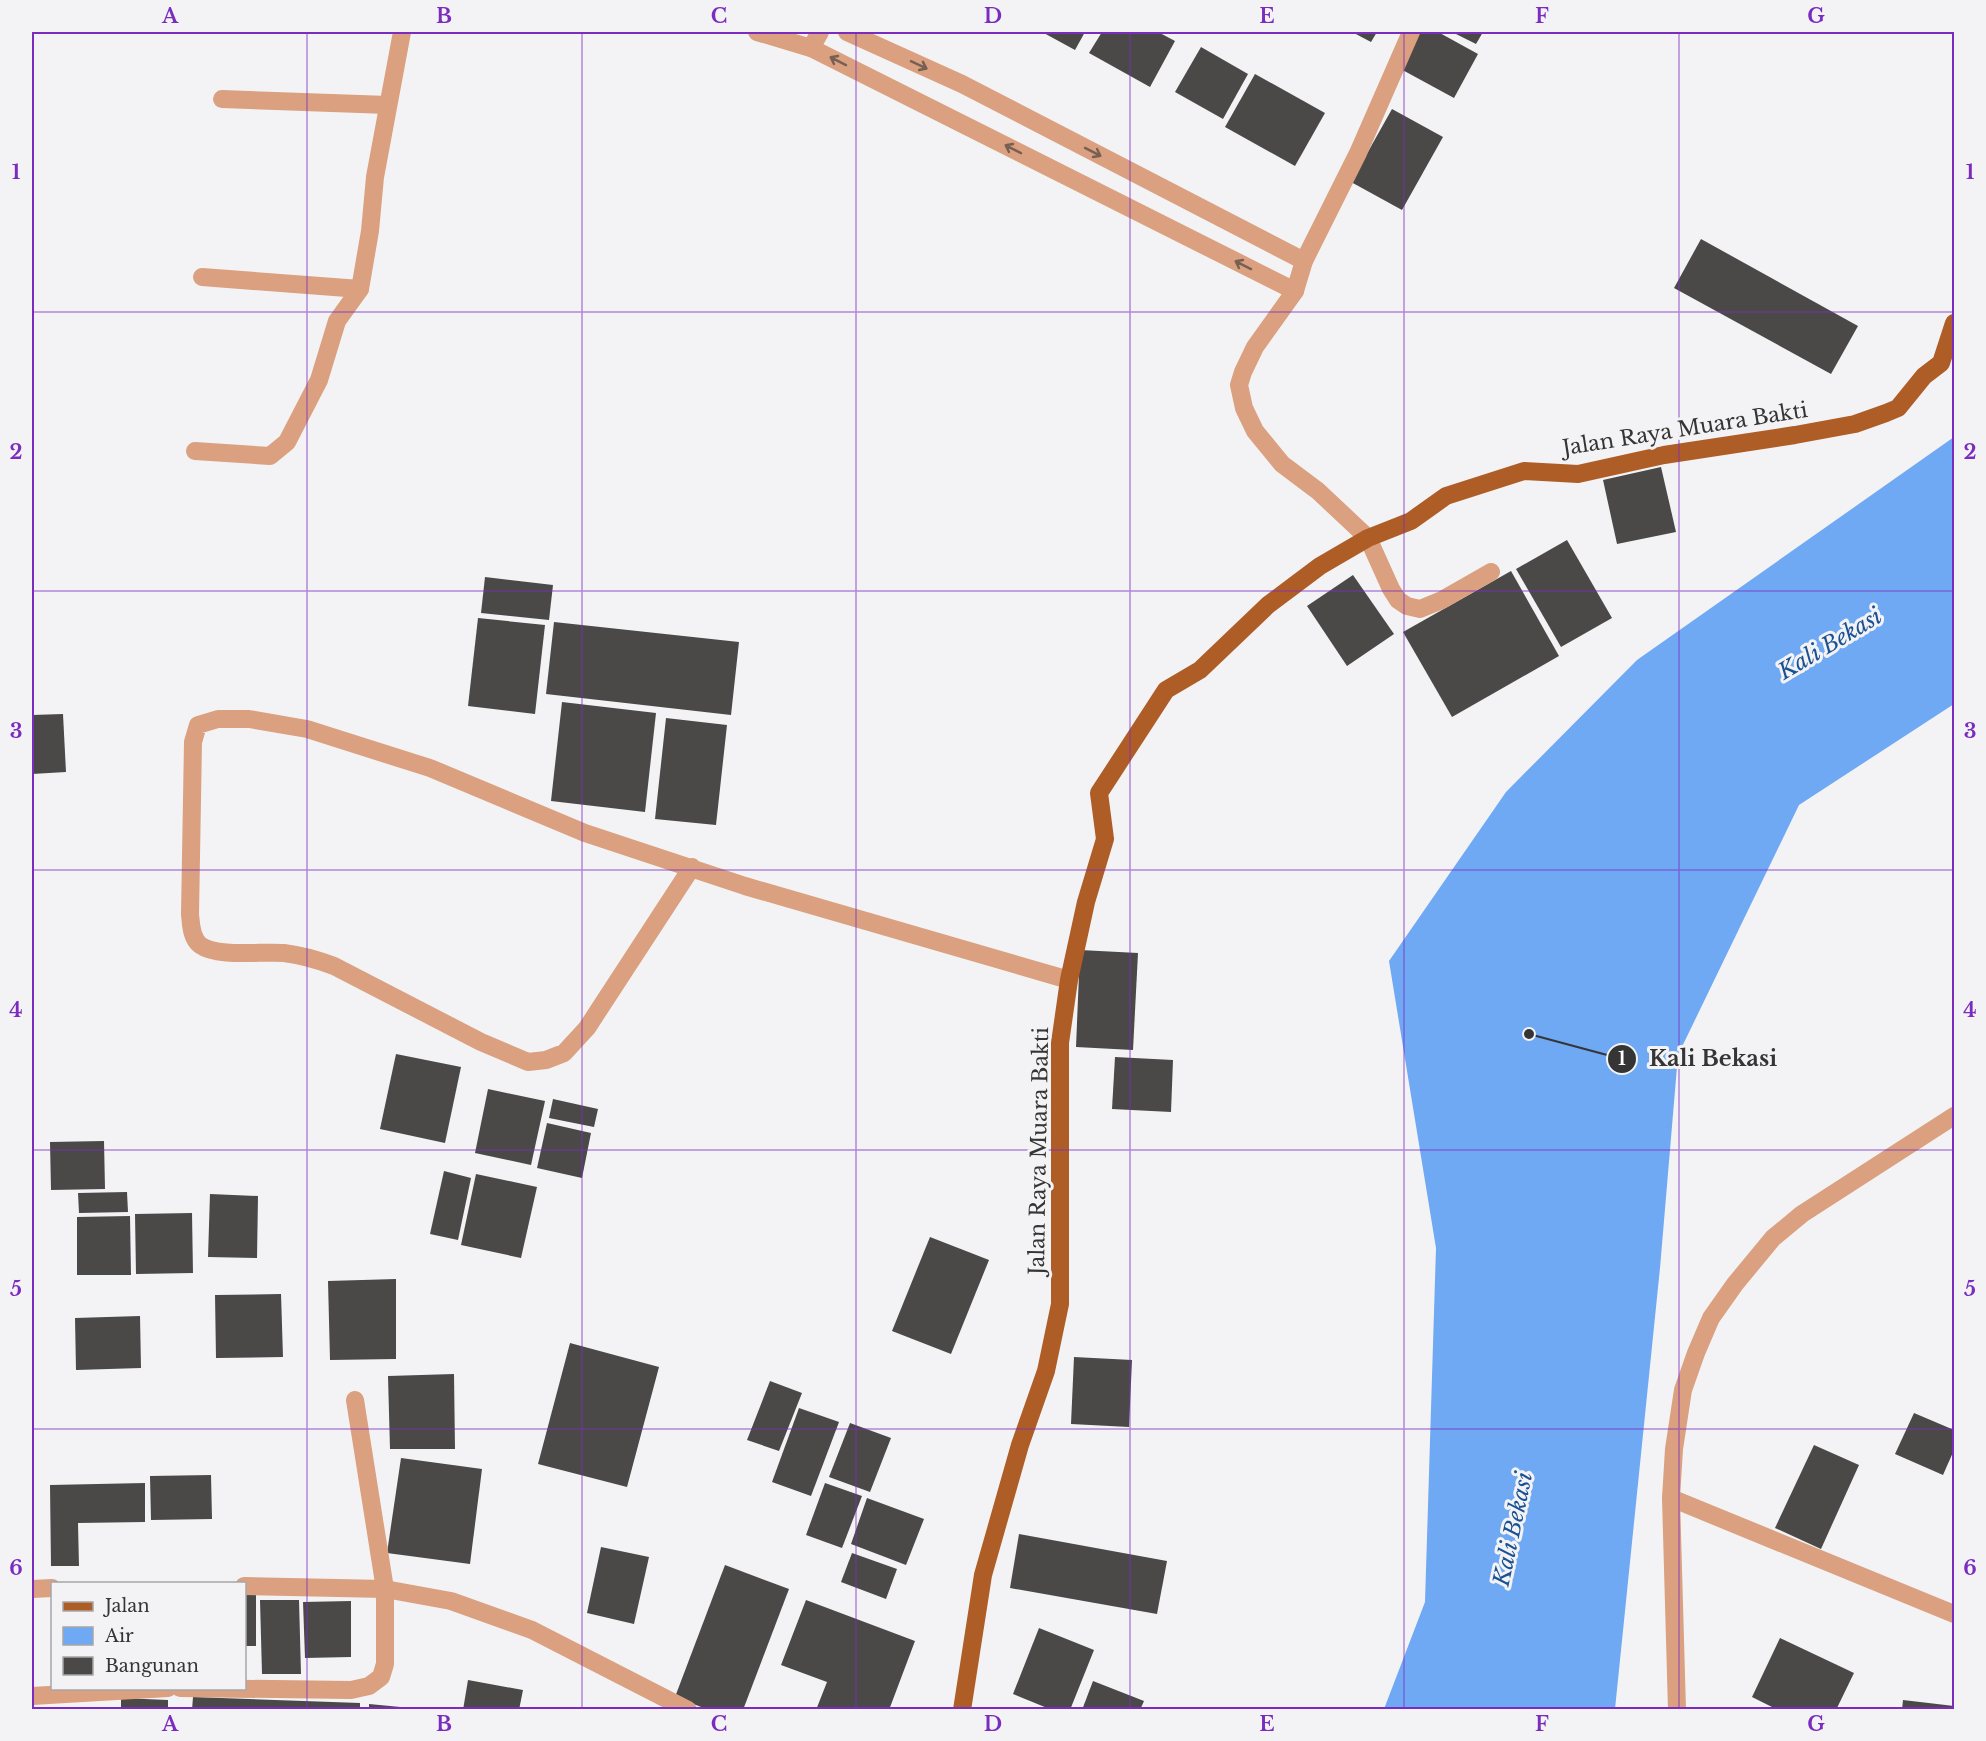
<svg xmlns="http://www.w3.org/2000/svg" width="1986" height="1741" font-family="'Libre Baskerville',serif">
	<style>
		.water { fill: #6fa8f3 }
		.building { fill: #4a4948 }
		.lines { fill: none; stroke-linecap: round; stroke-linejoin: round }
		.minor { stroke: #daa07f; stroke-width: 18 }
		.major { stroke: #af5d27; stroke-width: 18 }
		.oneway { stroke: #776053 }
		.grid { fill: none; stroke: #7b2cbf; stroke-width: 1.5; stroke-opacity: 0.55 }
		.labels { text-anchor: middle; dominant-baseline: central; stroke-width: 6; stroke-linejoin: round; paint-order: stroke }
		.street-label { font-size: 21px; fill: #353535; stroke: #f3f3f5 }
		.water-label { font-size: 22px; font-style: italic; fill: #1a5194; stroke: #f3f3f5 }
		.leader { fill: none; stroke: #353535; stroke-width: 2 }
		.callout-dot { fill: #353535; stroke: #f3f3f5; stroke-width: 2 }
		.mark-label { font-size: 18px; text-anchor: middle; font-weight: bold; fill: #fff }
		.callout-label { font-size: 22px; text-anchor: middle; font-weight: bold; fill: #353535; stroke: #f3f3f5; stroke-width: 6; stroke-linejoin: round; paint-order: stroke }
		.neatline { fill: none; stroke: #7b2cbf; stroke-width: 2 }
		.grid-label { font-size: 20px; text-anchor: middle; font-weight: bold; fill: #7b2cbf }
	</style>
	<rect width="100%" height="100%" fill="#f3f3f5"/>
	<path class="water" d="M1954,437V704L1799,805L1678,1055L1660,1268L1615,1709H1384L1425,1602L1436,1248L1389,961L1506,792L1637,660Z"/>
	<g class="building">
		<path d="M1042,32H1085L1075,50Z"/>
		<path d="M1102,32H1158L1175,41L1150,87L1089,53Z"/>
		<path d="M1352,32H1377L1371,42Z"/>
		<path d="M1418,32H1438L1478,54L1454,98L1397,67Z"/>
		<path d="M1452,32H1483L1476,44Z"/>
		<path d="M1201,47L1248,74L1223,119L1175,92Z"/>
		<path d="M1255,74L1325,113L1295,166L1225,127Z"/>
		<path d="M1392,109L1443,137L1402,210L1351,182Z"/>
		<path d="M1701,239L1858,326L1831,374L1674,288Z"/>
		<path d="M1661,467L1676,532L1617,544L1603,480Z"/>
		<path d="M1567,540L1612,618L1561,647L1516,569Z"/>
		<path d="M1511,571L1559,656L1452,717L1403,632Z"/>
		<path d="M1353,575L1394,634L1347,666L1307,606Z"/>
		<path d="M485,577L553,585L549,620L481,613Z"/>
		<path d="M478,618L545,625L535,714L468,706Z"/>
		<path d="M554,622L739,642L731,715L546,694Z"/>
		<path d="M562,702L656,713L645,812L551,801Z"/>
		<path d="M63,714L66,772L32,774V715Z"/>
		<path d="M666,718L727,725L716,825L655,819Z"/>
		<path d="M1080,950L1138,953L1133,1050L1076,1047Z"/>
		<path d="M396,1054L461,1067L445,1143L380,1129Z"/>
		<path d="M1115,1057L1173,1060L1171,1112L1112,1109Z"/>
		<path d="M488,1089L545,1101L531,1165L475,1153Z"/>
		<path d="M553,1099L598,1109L594,1127L549,1118Z"/>
		<path d="M547,1123L591,1133L582,1178L537,1168Z"/>
		<path d="M104,1141L105,1189L51,1190L50,1142Z"/>
		<path d="M444,1171L471,1178L458,1240L430,1234Z"/>
		<path d="M476,1174L537,1187L521,1258L461,1245Z"/>
		<path d="M127,1192L128,1212L79,1213L78,1193Z"/>
		<path d="M210,1194L258,1196L257,1258L208,1257Z"/>
		<path d="M192,1213L193,1273L136,1274L135,1214Z"/>
		<path d="M130,1216L131,1275H77V1217Z"/>
		<path d="M930,1237L989,1260L951,1354L892,1331Z"/>
		<path d="M396,1279V1359L330,1360L328,1281Z"/>
		<path d="M281,1294L283,1357L216,1358L215,1295Z"/>
		<path d="M140,1316L141,1368L76,1370L75,1318Z"/>
		<path d="M570,1343L659,1367L627,1487L538,1464Z"/>
		<path d="M1074,1357L1132,1360L1129,1427L1071,1424Z"/>
		<path d="M454,1374L455,1449H390L388,1376Z"/>
		<path d="M770,1381L802,1393L779,1451L747,1440Z"/>
		<path d="M799,1408L839,1422L811,1496L772,1482Z"/>
		<path d="M1914,1413L1954,1430V1450L1943,1475L1895,1454Z"/>
		<path d="M850,1423L891,1438L870,1492L829,1477Z"/>
		<path d="M1814,1445L1859,1465L1821,1549L1775,1528Z"/>
		<path d="M401,1458L482,1469L470,1564L387,1553Z"/>
		<path d="M211,1475L212,1519L151,1520L150,1476Z"/>
		<path d="M145,1483V1522L78,1523L79,1566H51L50,1485Z"/>
		<path d="M825,1483L862,1496L842,1548L806,1535Z"/>
		<path d="M867,1498L924,1519L906,1565L851,1544Z"/>
		<path d="M1019,1534L1167,1561L1157,1614L1010,1588Z"/>
		<path d="M601,1547L649,1557L634,1624L587,1613Z"/>
		<path d="M852,1553L897,1569L886,1599L841,1582Z"/>
		<path d="M725,1565L789,1589L743,1710H709L675,1697Z"/>
		<path d="M256,1593V1646H244V1594Z"/>
		<path d="M260,1600H299L301,1674H262Z"/>
		<path d="M806,1600L915,1641L889,1710H816L827,1682L781,1665Z"/>
		<path d="M351,1601V1657L305,1658L303,1602Z"/>
		<path d="M1039,1628L1094,1650L1070,1710H1052L1013,1694Z"/>
		<path d="M1780,1638L1854,1673L1836,1710H1778L1752,1697Z"/>
		<path d="M468,1680L523,1690L519,1710H463Z"/>
		<path d="M1093,1681L1144,1701L1140,1710H1082Z"/>
		<path d="M193,1697L360,1703V1710H192Z"/>
		<path d="M121,1698L168,1700V1710H121Z"/>
		<path d="M1903,1700L1954,1706V1710H1902Z"/>
		<path d="M369,1704L411,1708V1710H369Z"/>
	</g>
	<g class="lines">
		<g class="minor">
			<path d="M757,32L811,48L1295,291"/>
			<path d="M847,32L962,84L1304,261"/>
			<path d="M1411,32L1358,153L1304,261L1295,291L1255,347L1243,372L1239,385L1244,408L1255,431L1282,464L1318,491L1368,538L1391,589L1398,600L1407,606L1420,609L1442,600L1491,572"/>
			<path d="M811,48L820,32"/>
			<path d="M222,99L388,105"/>
			<path d="M202,277L360,289"/>
			<path d="M195,451L270,456L287,442L319,380L337,321L360,289L370,231L375,177L402,32"/>
			<path d="M692,867L587,1028L564,1053L546,1060L528,1062L481,1042L334,966C318,960 301,955 284,953C262,951 218,958 200,945C191,938 191,924 190,914L193,742L198,725L218,719H249L307,729L430,768L585,833L745,886L1069,980"/>
			<path d="M1671,1498L1954,1614"/>
			<path d="M244,1586L385,1589L451,1601L532,1630L688,1710"/>
			<path d="M32,1589L52,1588"/>
			<path d="M180,1688L351,1690L369,1686L381,1677L385,1664V1589L355,1400"/>
			<path d="M32,1696L168,1688"/>
			<path d="M1677,1710L1671,1498L1674,1449L1683,1390L1696,1353L1711,1318L1735,1284L1773,1238L1802,1214L1954,1116"/>
		</g>
		<path class="major" d="M962,1710L983,1575L1020,1445L1046,1371L1060,1304V1043L1069,980L1086,902L1105,839L1099,793L1166,690L1200,670L1268,605L1320,566L1368,538L1411,521L1446,496L1524,471L1578,474L1664,455L1795,435L1855,424L1886,413L1898,408L1924,376L1941,363L1954,323"/>
	</g>
	<defs><path id="oneway-shaft" d="M-6 0H5M1.5-3L5.5 0L1.5 3" fill="none" stroke-width="1.6" stroke-linecap="round" stroke-linejoin="round" transform="scale(1.5)"/></defs>
	<g class="oneway">
		<use href="#oneway-shaft" transform="translate(838 61) rotate(-153)"/>
		<use href="#oneway-shaft" transform="translate(919 65) rotate(25)"/>
		<use href="#oneway-shaft" transform="translate(1013 149) rotate(-153)"/>
		<use href="#oneway-shaft" transform="translate(1093 152) rotate(27)"/>
		<use href="#oneway-shaft" transform="translate(1243 265) rotate(-153)"/>
	</g>
	<path class="grid" d="M307,32V1710M582,32V1710M856,32V1710M1130,32V1710M1404,32V1710M1679,32V1710M32,312H1954M32,591H1954M32,870H1954M32,1150H1954M32,1429H1954"/>
	<g class="labels">
		<g class="street-label">
			<text transform="translate(1685 429) rotate(-9)">Jalan Raya Muara Bakti</text>
			<text transform="translate(1039 1151) rotate(-89)">Jalan Raya Muara Bakti</text>
		</g>
		<g class="water-label">
			<text transform="translate(1830 644) rotate(-31)">Kali Bekasi</text>
			<text transform="translate(1513 1529) rotate(-78)">Kali Bekasi</text>
		</g>
	</g>
	<path class="leader" d="M1529 1034L1622 1059"/>
	<g class="callout-dot">
		<circle cx="1529" cy="1034" r="6"/>
		<circle cx="1622" cy="1059" r="15"/>
	</g>
	<g class="mark-label">
		<text x="1622" y="1065">1</text>
	</g>
	<g class="callout-label">
		<text x="1713" y="1066">Kali Bekasi</text>
	</g>
	<rect width="1986" height="1741" fill="none" stroke="#f3f3f5" stroke-width="66"/>
	<rect x="51" y="1582" width="195" height="108" fill="#f3f3f5" stroke="#a7a7a8" stroke-width="1.5"/>
	<rect x="63" y="1602" width="30" height="9" fill="#af5d27" stroke="#a7a7a8" stroke-width="1.5"/>
	<text x="105" y="1612" font-size="18" fill="#353535">Jalan</text>
	<rect x="63" y="1627" width="30" height="18" fill="#6fa8f3" stroke="#a7a7a8" stroke-width="1.5"/>
	<text x="105" y="1642" font-size="18" fill="#353535">Air</text>
	<rect x="63" y="1657" width="30" height="18" fill="#4a4948" stroke="#a7a7a8" stroke-width="1.5"/>
	<text x="105" y="1672" font-size="18" fill="#353535">Bangunan</text>
	<rect x="33" y="33" width="1920" height="1675" class="neatline"/>
	<g class="grid-label">
		<text x="170" y="23">A</text>
		<text x="444" y="23">B</text>
		<text x="719" y="23">C</text>
		<text x="993" y="23">D</text>
		<text x="1267" y="23">E</text>
		<text x="1542" y="23">F</text>
		<text x="1816" y="23">G</text>
		<text x="16" y="179">1</text>
		<text x="1970" y="179">1</text>
		<text x="16" y="459">2</text>
		<text x="1970" y="459">2</text>
		<text x="16" y="738">3</text>
		<text x="1970" y="738">3</text>
		<text x="16" y="1017">4</text>
		<text x="1970" y="1017">4</text>
		<text x="16" y="1296">5</text>
		<text x="1970" y="1296">5</text>
		<text x="16" y="1575">6</text>
		<text x="1970" y="1575">6</text>
		<text x="170" y="1731">A</text>
		<text x="444" y="1731">B</text>
		<text x="719" y="1731">C</text>
		<text x="993" y="1731">D</text>
		<text x="1267" y="1731">E</text>
		<text x="1542" y="1731">F</text>
		<text x="1816" y="1731">G</text>
	</g>
</svg>
